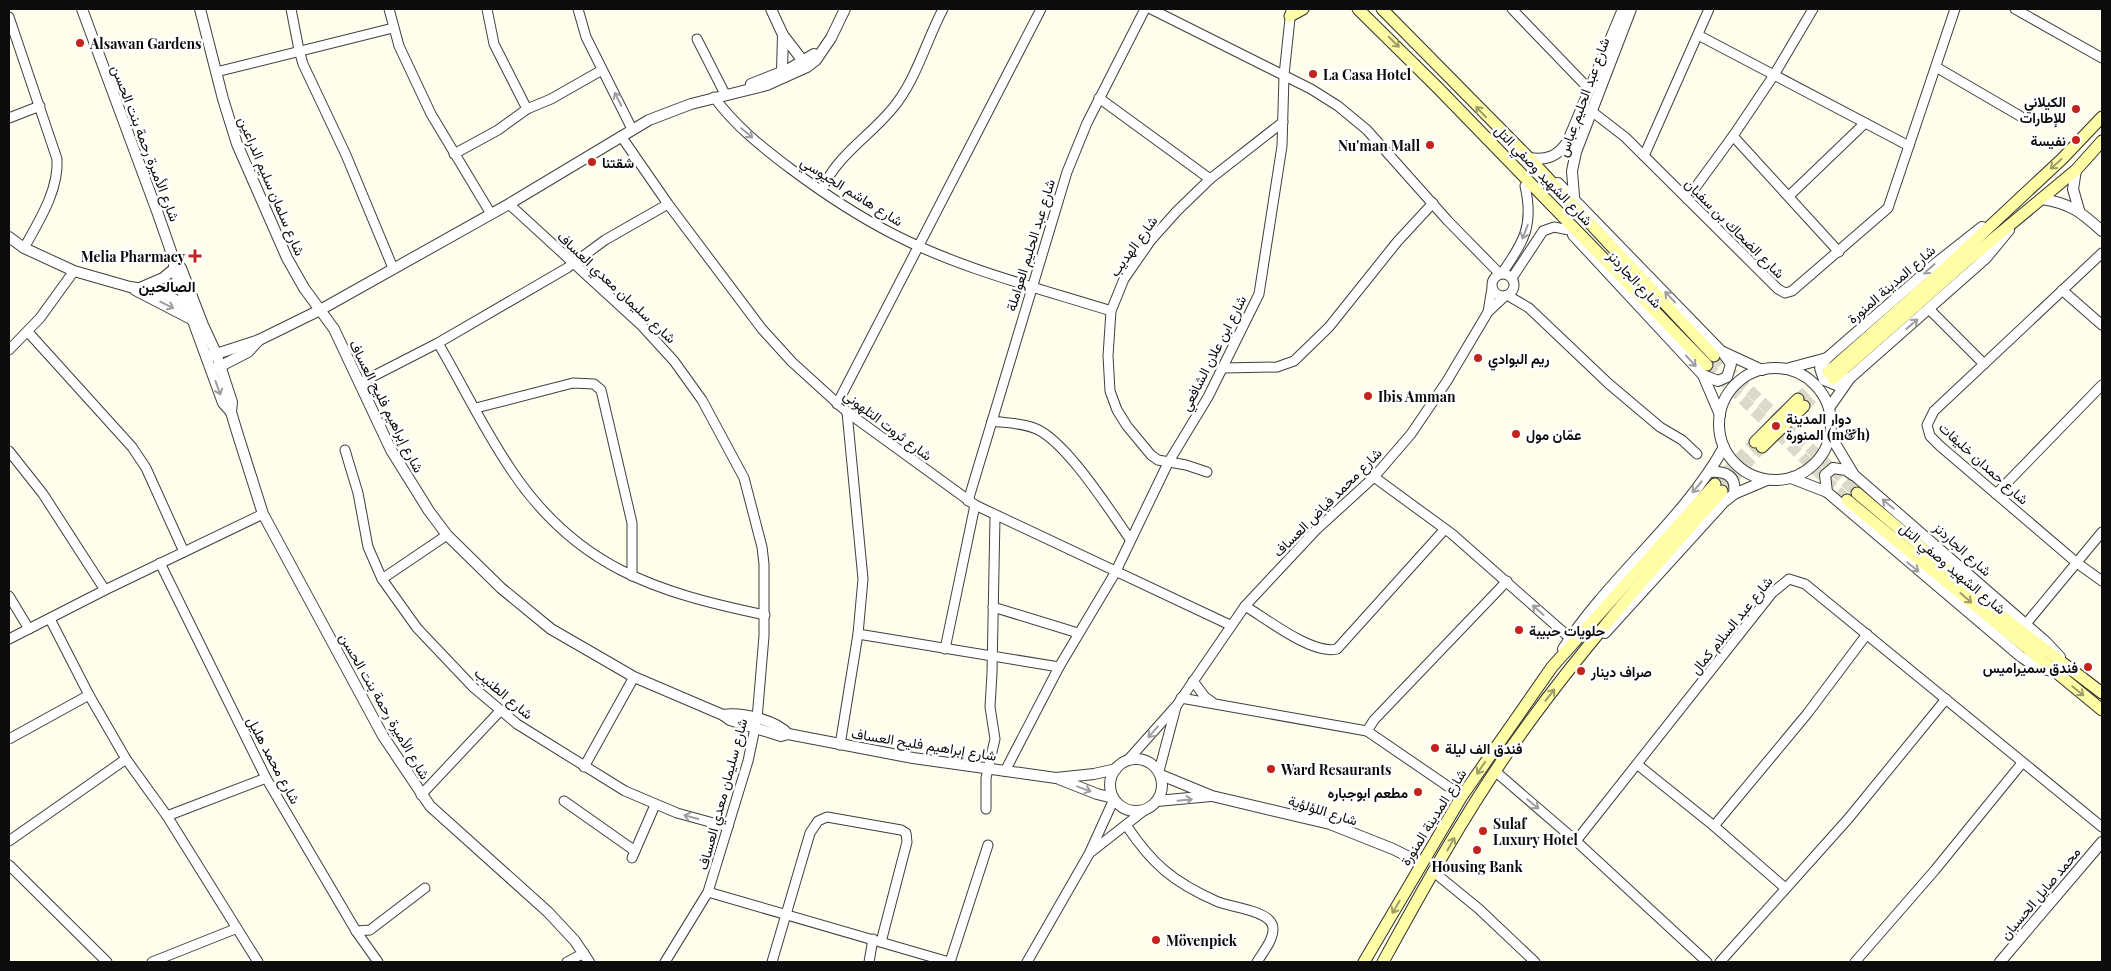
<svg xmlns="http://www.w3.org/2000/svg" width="2111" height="971" font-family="'Playfair Display',Vazirmatn,serif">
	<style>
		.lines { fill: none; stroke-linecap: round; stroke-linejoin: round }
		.secondary-tunnel { stroke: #dbd9ca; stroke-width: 11; stroke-dasharray: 11 5.5; stroke-linecap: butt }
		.minor-casing { stroke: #3f3f3f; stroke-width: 11 }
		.tertiary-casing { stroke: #3f3f3f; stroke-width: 12 }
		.secondary-casing { stroke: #2e2e2e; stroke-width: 13 }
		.minor { stroke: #fff; stroke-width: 9 }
		.tertiary { stroke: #fff; stroke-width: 10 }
		.secondary { stroke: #fffda6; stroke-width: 11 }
		.oneway { stroke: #9e9d68 }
		.oneway2 { stroke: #9e9e9e }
		.poi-dot { fill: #c3231d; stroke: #fff; stroke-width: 2 }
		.labels { text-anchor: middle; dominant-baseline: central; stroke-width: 5; stroke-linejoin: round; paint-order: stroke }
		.poi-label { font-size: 14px; font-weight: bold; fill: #0c0c0c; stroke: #fff; text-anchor: start }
		.street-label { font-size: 14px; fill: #0c0c0c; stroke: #fff }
		.neighbourhood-label { font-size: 15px; font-weight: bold; fill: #0c0c0c; stroke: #fff }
	</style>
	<rect width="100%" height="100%" fill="#fffdeb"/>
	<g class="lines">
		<g class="secondary-tunnel">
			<path d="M1714,356L1857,493"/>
			<path d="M1707,365L1847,500"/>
			<path d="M1798,399L1828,372"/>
			<path d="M1804,406L1833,379"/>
			<path d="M1715,484L1755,442"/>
			<path d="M1722,491L1762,447"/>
		</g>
		<g class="minor-casing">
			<g id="minor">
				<path d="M291,9L299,50L303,64L346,155L393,268"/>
				<path d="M389,9L399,46L431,114L491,214"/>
				<path d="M487,9L494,44L527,109"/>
				<path d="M578,9L586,37L632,129"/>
				<path d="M1151,9L1311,89L1338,106L1367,130L1448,221L1500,274"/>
				<path d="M1512,9L1589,89"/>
				<path d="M1813,9L1774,75L1733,136L1839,252"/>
				<path d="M2015,9L2102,58"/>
				<path d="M9,17L57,159C59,190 39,221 24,248"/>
				<path d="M1698,35L1909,146"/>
				<path d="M697,39L725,94"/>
				<path d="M1936,67L2020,116"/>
				<path d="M216,72L393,28"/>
				<path d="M714,97C735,126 763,148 791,169C823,193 858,216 893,234C961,269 1038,288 1111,311"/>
				<path d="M1099,98L1210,179"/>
				<path d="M1590,110L1625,137L1778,289L1785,293L1792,291L1888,208L1955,9"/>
				<path d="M9,118L40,106"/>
				<path d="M621,136L668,204L762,329L792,362L847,412L975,505L1230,625"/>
				<path d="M454,154L498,130L527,109L551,99L602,70"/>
				<path d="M1644,156L1709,9"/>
				<path d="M822,190C836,156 869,137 892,109C916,81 926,41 943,9"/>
				<path d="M1789,196L1865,123"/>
				<path d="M1687,199L1733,136"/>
				<path d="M509,204L642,326L674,361L702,400L744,478L762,547L764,564V636L757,719L748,761L708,892L665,962"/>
				<path d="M2102,253L1934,411L1927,425L1930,436L1940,446L2077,563L2102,581"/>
				<path d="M1502,273C1524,242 1534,225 1525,186"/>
				<circle cx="1503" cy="285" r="11"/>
				<path d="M1512,278L1543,231L1554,227L1569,230"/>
				<path d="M2062,290L2102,325"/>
				<path d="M1507,295L1529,308L1609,384L1660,427L1682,440L1697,454"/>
				<path d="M1929,309L1984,364"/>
				<path d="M1488,312L1505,296"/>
				<path d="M28,332L132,447L146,468L184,552"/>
				<path d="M438,343C462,384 483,428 510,468C575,567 655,592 765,615"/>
				<path d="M9,350L40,318L74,271"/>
				<path d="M1224,368L1277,367L1294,361L1329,327L1397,242L1433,203"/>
				<path d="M360,383L438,343L567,268L605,240L668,204"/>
				<path d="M837,404L1041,9"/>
				<path d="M476,408L573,383L594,384L601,390L632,523V576"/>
				<path d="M992,421C1006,423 1021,423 1034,428C1065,439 1110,511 1130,539"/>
				<path d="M345,450L358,493L368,547L382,579L417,628L473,687L517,724L625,791L677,813L728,827"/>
				<path d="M9,451L43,494L105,590"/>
				<path d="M1207,472L1186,465L1158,460L1151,455L1127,426L1117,410L1110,391L1108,356L1111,311L1124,279L1151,240L1177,211L1210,179L1283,122"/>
				<path d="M1374,477L1452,534L1570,638"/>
				<path d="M1996,494L2102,385"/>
				<path d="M968,501L1067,172L1087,123L1145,9"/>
				<path d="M160,563L266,778L356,931L378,962"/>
				<path d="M382,579L447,535"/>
				<path d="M9,596L29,629"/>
				<path d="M1245,606C1267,619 1312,655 1337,649L1445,529"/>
				<path d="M993,607L1078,633"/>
				<path d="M50,619L89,695L126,759L167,816L258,962"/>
				<path d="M2025,625L2102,532"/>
				<path d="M858,634L1059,667"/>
				<path d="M9,639L105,590L263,514"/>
				<path d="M945,649L975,505"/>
				<path d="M1193,681L1205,697L1212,702"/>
				<path d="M1181,698L1367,731"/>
				<path d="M9,739L89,695"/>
				<path d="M840,745L858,634L863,579L847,412"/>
				<path d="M1128,760L1177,705L1245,606L1316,530L1374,477L1411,434L1447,381L1488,312L1492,288"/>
				<path d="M1638,765L1714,826L1784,887"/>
				<path d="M584,767L634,677"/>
				<path d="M1005,771L1059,667L1115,573L1168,463L1208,397L1259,294L1282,146L1284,75L1291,9"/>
				<path d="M1159,771L1176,707"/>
				<path d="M1496,772L1576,841L1707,962"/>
				<path d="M421,795L500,711"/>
				<path d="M1462,796L1367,731L1374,720L1507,581"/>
				<path d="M564,801L635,851"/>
				<path d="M986,809V778L995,739L990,707L992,673L995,517"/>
				<path d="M167,816L266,778"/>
				<path d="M1126,825C1152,864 1173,882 1216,901C1229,907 1266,910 1272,924C1277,936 1263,952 1257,962"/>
				<path d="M1714,826L1807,714L1867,634"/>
				<path d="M9,841L126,759"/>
				<path d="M1576,841L1772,593L1789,579L1805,584L2102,827"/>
				<path d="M1091,852L1146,809"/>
				<path d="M632,858L655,805"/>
				<path d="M9,865L107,962"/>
				<path d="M1435,873L1479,909L1535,962"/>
				<path d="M708,892L949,962"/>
				<path d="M356,931L370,930L425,888"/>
				<path d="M152,962L235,929"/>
				<path d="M567,962L584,953"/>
				<path d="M772,962L810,833L818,821L827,817L901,830L906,833L907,842L881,942"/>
				<path d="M869,962L873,939"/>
				<path d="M950,962L988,845"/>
				<path d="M1027,962L1089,854L1114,799"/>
				<path d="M1720,962L1848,819L1946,699"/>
				<path d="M1855,962L1935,870L2022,763"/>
			</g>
		</g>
		<g class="tertiary-casing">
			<g id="tertiary">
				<path d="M82,9L158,214L174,260V269L223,403L231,412"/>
				<path d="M200,9L223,99L237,144L287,258L304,288L334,329L391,450L429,511L447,535L501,588L551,629L634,677L723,715L730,720L781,736L788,734L913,758L1056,778L1094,774L1116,769"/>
				<path d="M771,9L783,35L803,61"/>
				<path d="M782,71L783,35"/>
				<path d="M751,84L789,69L814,54"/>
				<path d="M1529,158C1547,161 1558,156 1568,141L1623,9"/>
				<path d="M2076,170L2073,189L2079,210"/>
				<path d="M1558,183L1721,351L1762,370"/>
				<path d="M1574,196L1572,171L1576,152L1631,9"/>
				<path d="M2041,199C2070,203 2081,212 2102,231"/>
				<path d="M1573,235L1703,375L1720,415"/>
				<path d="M9,237L24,248L74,271L130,287L158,291L189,307"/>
				<path d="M174,260L181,268L203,325L216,353L232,402L231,412L237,432L263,514L383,736L430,806L548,912L575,941L589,962"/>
				<path d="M142,287L163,278L174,269"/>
				<path d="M135,290L193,320"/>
				<path d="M207,357L259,340L320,310L509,204L649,120L691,104L767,85L807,67L816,60L831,38L845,9"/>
				<path d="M1827,358L1820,368L1824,380L1836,385L1849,378"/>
				<path d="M217,368L248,352L259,340"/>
				<circle cx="1775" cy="424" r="56"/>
				<path d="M1786,369L1827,358L1935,264L1982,227"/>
				<path d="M1703,375L1718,381L1727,377L1731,364L1723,353"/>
				<path d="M1829,408L1850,378L1986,258L2009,230"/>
				<path d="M1830,435L1854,475L2046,642L2060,657"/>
				<path d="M1709,472C1725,471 1737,475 1734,494"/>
				<path d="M1791,478L1827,492L2020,656L2036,667L2055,672"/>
				<path d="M1827,492L1825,475L1833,468L1846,470L1853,475"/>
				<path d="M1605,633L1724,502L1734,494L1767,480"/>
				<path d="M1563,649C1608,578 1684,520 1724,447"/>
				<path d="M723,715C741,712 776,720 788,734"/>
				<circle cx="1136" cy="785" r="26"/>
				<path d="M1161,775L1212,796L1330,824L1393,849L1421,863"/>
				<path d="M1059,779L1097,794L1113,798"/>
				<path d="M1157,801L1211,796"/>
				<path d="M2000,962L2102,842"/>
			</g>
		</g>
		<g class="secondary-casing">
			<g id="secondary">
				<path d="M1358,9L1438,88L1707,365"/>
				<path d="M1382,9L1529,158L1714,356"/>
				<path d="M1290,16L1303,9"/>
				<path d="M1828,372L1941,272L2062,159L2102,117"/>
				<path d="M1833,379L1969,259L2076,170L2102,141"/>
				<path d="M1755,442L1798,399"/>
				<path d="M1762,447L1804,406"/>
				<path d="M1857,493L2013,625L2102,693"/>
				<path d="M1847,500L2102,710"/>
				<path d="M1364,962L1462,796L1552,667L1715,484"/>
				<path d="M1383,962C1423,889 1465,813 1513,745C1576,655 1649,573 1722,491"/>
			</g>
		</g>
		<use href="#minor" class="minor"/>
		<use href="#tertiary" class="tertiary"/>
		<use href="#secondary" class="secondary"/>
	</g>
	<defs><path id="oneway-shaft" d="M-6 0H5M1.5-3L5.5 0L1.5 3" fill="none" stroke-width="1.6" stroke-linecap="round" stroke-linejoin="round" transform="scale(1.25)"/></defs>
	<g class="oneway">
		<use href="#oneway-shaft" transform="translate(1394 42) rotate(45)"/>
		<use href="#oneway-shaft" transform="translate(1481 112) rotate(-134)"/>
		<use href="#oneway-shaft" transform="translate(2056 164) rotate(138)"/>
		<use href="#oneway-shaft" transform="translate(1966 598) rotate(41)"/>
		<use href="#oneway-shaft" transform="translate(2078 691) rotate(39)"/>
		<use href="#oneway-shaft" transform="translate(1550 695) rotate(-52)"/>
		<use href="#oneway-shaft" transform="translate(1481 768) rotate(124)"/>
		<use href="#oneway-shaft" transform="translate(1451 844) rotate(-61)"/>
		<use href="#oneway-shaft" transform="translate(1396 907) rotate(120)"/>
	</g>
	<g class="oneway2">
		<use href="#oneway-shaft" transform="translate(618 99) rotate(-117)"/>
		<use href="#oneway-shaft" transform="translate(747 133) rotate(40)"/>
		<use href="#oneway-shaft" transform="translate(1525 232) rotate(111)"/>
		<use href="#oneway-shaft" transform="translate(1929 269) rotate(139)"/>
		<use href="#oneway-shaft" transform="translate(1670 297) rotate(-133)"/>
		<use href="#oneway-shaft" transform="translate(167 305) rotate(27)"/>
		<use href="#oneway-shaft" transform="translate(1912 324) rotate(-41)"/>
		<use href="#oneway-shaft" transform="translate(1691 361) rotate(47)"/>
		<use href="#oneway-shaft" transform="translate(218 388) rotate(70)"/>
		<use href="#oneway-shaft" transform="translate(1697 487) rotate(130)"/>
		<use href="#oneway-shaft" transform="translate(1888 504) rotate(-140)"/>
		<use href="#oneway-shaft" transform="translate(1913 567) rotate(40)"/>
		<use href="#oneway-shaft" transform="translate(1538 610) rotate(-138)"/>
		<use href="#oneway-shaft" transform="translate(1153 732) rotate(131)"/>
		<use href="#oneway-shaft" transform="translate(1084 789) rotate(20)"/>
		<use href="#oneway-shaft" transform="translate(1185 800) rotate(-6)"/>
		<use href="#oneway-shaft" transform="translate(1533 804) rotate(40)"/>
		<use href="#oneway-shaft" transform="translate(691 817) rotate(-165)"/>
	</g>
	<g class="poi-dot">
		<circle cx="80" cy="43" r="5"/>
		<circle cx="1313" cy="74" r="5"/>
		<circle cx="2076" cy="109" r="5"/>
		<circle cx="2076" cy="140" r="5"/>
		<circle cx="1430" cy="145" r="5"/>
		<circle cx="592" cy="162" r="5"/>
		<path d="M192.5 248.5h5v5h5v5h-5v5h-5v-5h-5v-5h5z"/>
		<circle cx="1478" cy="358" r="5"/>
		<circle cx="1368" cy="396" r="5"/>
		<circle cx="1776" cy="426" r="5"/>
		<circle cx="1516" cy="434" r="5"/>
		<circle cx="1519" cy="630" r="5"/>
		<circle cx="2088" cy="667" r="5"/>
		<circle cx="1581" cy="671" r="5"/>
		<circle cx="1435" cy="748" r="5"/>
		<circle cx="1271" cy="769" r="5"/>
		<circle cx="1418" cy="792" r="5"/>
		<circle cx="1483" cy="831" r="5"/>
		<circle cx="1477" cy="850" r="5"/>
		<circle cx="1156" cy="940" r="5"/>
	</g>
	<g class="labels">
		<g class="poi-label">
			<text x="90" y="43">Alsawan Gardens</text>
			<text x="1323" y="74">La Casa Hotel</text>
			<text x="2066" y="101" text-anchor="end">الكيلاني<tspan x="2066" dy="16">للإطارات</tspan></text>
			<text x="2066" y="140" text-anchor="end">نفيسة</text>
			<text x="1420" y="145" text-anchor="end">Nu'man Mall</text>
			<text x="602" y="162">شقتنا</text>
			<text x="185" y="256" text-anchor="end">Melia Pharmacy</text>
			<text x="1488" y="358">ريم البوادي</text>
			<text x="1378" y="396">Ibis Amman</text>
			<text x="1786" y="418">دوار المدينة<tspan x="1786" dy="16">المنورة (m&amp;h)</tspan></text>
			<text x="1526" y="434">عمّان مول</text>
			<text x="1529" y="630">حلويات حبيبة</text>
			<text x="2078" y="667" text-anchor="end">فندق سميراميس</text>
			<text x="1591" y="671">صراف دينار</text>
			<text x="1445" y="748">فندق الف ليلة</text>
			<text x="1281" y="769">Ward Resaurants</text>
			<text x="1408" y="792" text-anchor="end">مطعم ابوجباره</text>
			<text x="1493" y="823">Sulaf<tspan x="1493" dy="16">Luxury Hotel</tspan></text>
			<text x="1477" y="866" text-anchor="middle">Housing Bank</text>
			<text x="1166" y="940">Mövenpick</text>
		</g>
		<g class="street-label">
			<text transform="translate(1583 97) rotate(-70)">شارع عبد الحليم عباس</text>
			<text transform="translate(146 143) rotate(69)">شارع الأميرة رحمة بنت الحسن</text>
			<text transform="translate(1544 175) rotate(46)">شارع الشهيد وصفي التل</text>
			<text transform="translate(272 186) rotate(67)">شارع سلمان سليم الدراعين</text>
			<text transform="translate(852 191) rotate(32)">شارع هاشم الجيوسي</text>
			<text transform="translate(1735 228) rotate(45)">شارع الضحاك بن سفيان</text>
			<text transform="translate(1030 245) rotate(-73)">شارع عبد الحليم العواملة</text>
			<text transform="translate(1133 246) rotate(-54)">شارع الهديب</text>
			<text transform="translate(1635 279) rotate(47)">شارع الجاردنز</text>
			<text transform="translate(1891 284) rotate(-41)">شارع المدينة المنورة</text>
			<text transform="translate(617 287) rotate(43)">شارع سليمان معدي العساف</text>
			<text transform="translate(1213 353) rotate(-63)">شارع ابن علان الشافعي</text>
			<text transform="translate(387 406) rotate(63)">شارع إبراهيم فليح العساف</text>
			<text transform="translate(888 425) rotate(37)">شارع ثروت التلهوني</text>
			<text transform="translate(1984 463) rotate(42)">شارع حمدان خليفات</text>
			<text transform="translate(1327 502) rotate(-45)">شارع محمد فياض العساف</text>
			<text transform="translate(1963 549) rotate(42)">شارع الجاردنز</text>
			<text transform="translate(1953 568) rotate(40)">شارع الشهيد وصفي التل</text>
			<text transform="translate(1731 625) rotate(-51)">شارع عبد السلام كمال</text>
			<text transform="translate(504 693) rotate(40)">شارع الطنيب</text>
			<text transform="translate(385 706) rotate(60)">شارع الأميرة رحمة بنت الحسن</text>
			<text transform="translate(924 744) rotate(9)">شارع إبراهيم فليح العساف</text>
			<text transform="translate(274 760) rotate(62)">شارع محمد هليل</text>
			<text transform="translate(722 794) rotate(-75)">شارع سليمان معدي العساف</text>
			<text transform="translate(1323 810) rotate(17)">شارع اللؤلؤية</text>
			<text transform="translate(1433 817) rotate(-58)">شارع المدينة المنورة</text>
			<text transform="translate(2040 893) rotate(-50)">محمد صايل الحسبان</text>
		</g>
		<g class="neighbourhood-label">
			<text x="167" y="286">الصالحين</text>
		</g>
	</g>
	<rect width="2111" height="971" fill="none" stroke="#0c0c0c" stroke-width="20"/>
</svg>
